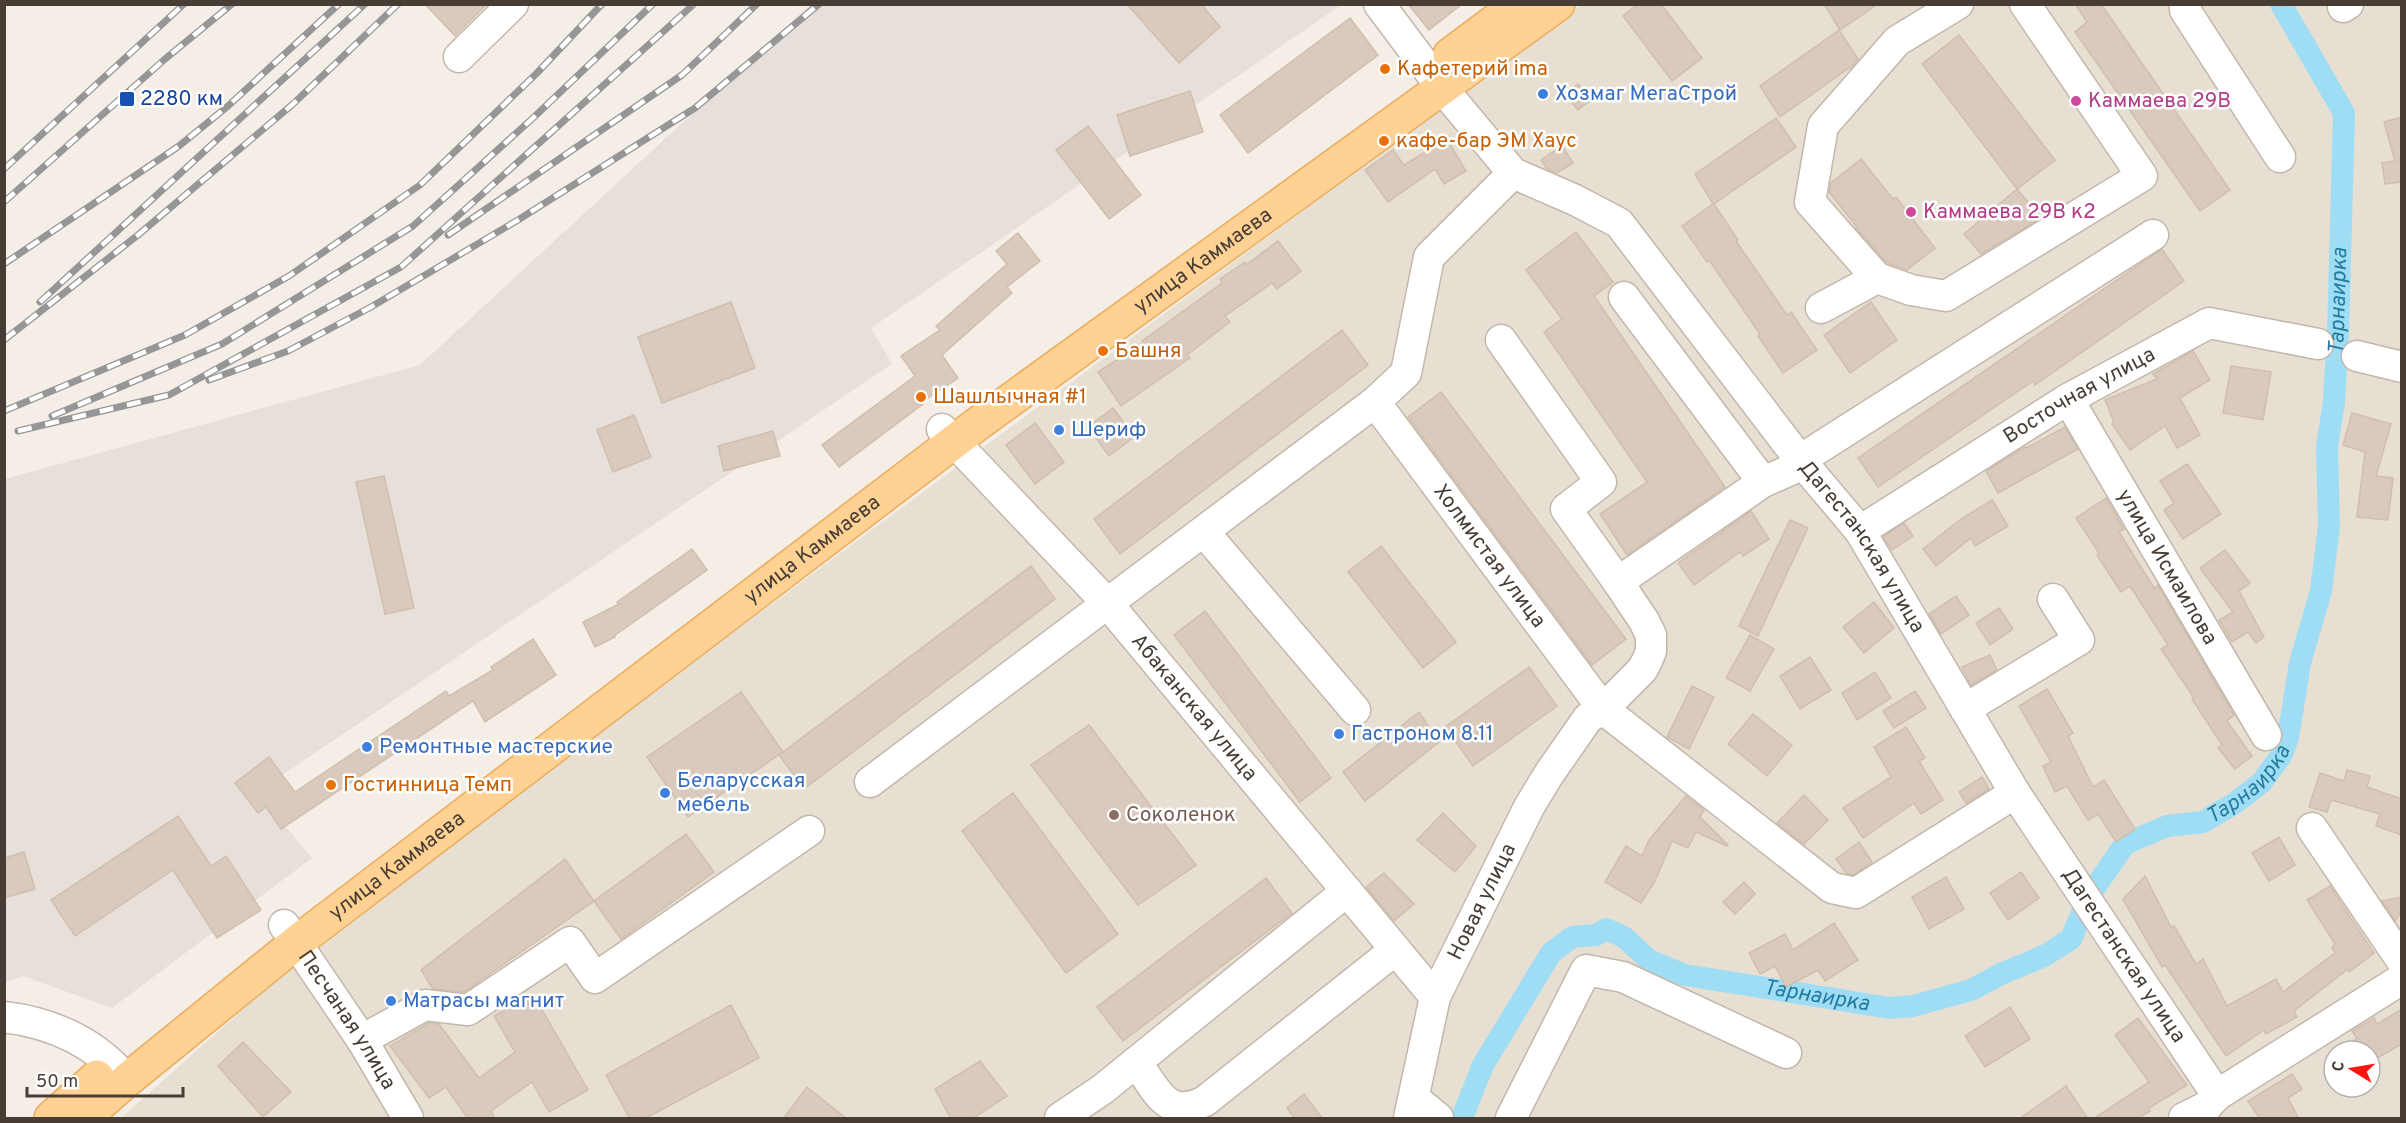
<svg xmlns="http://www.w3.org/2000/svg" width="2406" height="1123" font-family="Overpass,sans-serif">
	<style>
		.residential { fill: #e8dfd3; fill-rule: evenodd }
		.industrial { fill: #e6dfda }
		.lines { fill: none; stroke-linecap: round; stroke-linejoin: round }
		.canal { stroke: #9eddf4; stroke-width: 22 }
		.building { fill: #d9cabd; stroke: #d1bead; stroke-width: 1.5 }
		.minor-casing { stroke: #c3b7ab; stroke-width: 33 }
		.major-casing { stroke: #eaac5d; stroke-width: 36 }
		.minor { stroke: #fff; stroke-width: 30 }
		.major { stroke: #ffd193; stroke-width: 33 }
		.rail-casing { stroke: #969696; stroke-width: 7 }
		.rail { stroke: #fff; stroke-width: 4.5; stroke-dasharray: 14; stroke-linecap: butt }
		.food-dot { fill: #e8710a; stroke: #fff; stroke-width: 2 }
		.shop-dot { fill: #3f7fe0; stroke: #fff; stroke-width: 2 }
		.transit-dot { fill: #1a4fb4; stroke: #fff; stroke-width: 2 }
		.hotel-dot { fill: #d1479c; stroke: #fff; stroke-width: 2 }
		.education-dot { fill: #8d6e63; stroke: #fff; stroke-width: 2 }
		.labels { text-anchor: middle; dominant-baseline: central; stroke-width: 5; stroke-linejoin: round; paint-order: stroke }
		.food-label { font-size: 21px; fill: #c56008; stroke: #fff; text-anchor: start }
		.shop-label { font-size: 21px; fill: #366cbe; stroke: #fff; text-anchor: start }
		.transit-label { font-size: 21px; fill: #164399; stroke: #fff; text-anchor: start }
		.hotel-label { font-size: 21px; fill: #b23c85; stroke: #fff; text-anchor: start }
		.street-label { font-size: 21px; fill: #473d35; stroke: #fff }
		.education-label { font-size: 21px; fill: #785e54; stroke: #fff; text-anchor: start }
		.water-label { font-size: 22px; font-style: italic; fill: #247da0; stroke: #fff }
	</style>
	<rect width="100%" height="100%" fill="#f4eee6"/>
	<path class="residential" d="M1581,5H2401V1118H121L334,928ZM2334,1051H2370V1087H2334Z"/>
	<path class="industrial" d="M810,5H1341L871,328L892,364L257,792L312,858L112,1008L23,976L5,983V479L420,365Z"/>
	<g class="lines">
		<path class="canal" id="s1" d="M1462,1118L1483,1065L1551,953L1572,937L1596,935L1606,929L1624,937L1650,961L1685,975L1890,1008L1913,1006L1971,990L2001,974L2044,956L2071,939L2089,896L2125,844L2167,826L2203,822L2235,803L2261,783L2281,756L2288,738L2300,663L2321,591L2329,526L2327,447L2334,401L2338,332L2344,113L2281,4"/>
	</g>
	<g class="building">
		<path d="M425,4H487L455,36Z"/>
		<path d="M1127,4H1201L1220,27L1179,63Z"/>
		<path d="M1408,4H1462L1429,30Z"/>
		<path d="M1638,4H1661L1702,58L1672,81L1623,16Z"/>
		<path d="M1824,4H1878L1840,30Z"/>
		<path d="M2075,4H2101L2230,190L2200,211L2075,32L2087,22Z"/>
		<path d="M1350,18L1378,55L1248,153L1220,115Z"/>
		<path d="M1839,30L1858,59L1852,66L1780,117L1760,86Z"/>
		<path d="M1959,35L2055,160L2017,189L1922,64Z"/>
		<path d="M1578,84L1591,100L1578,110L1565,95Z"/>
		<path d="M1190,91L1203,132L1130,156L1117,115Z"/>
		<path d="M2402,117V182L2385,184L2382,163L2395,161L2384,122Z"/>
		<path d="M1776,118L1796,147L1714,204L1738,240L1736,241L1787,315L1791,312L1817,350L1783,373L1758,336L1760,334L1709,260L1707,262L1682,226L1713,204L1695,174Z"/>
		<path d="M1088,126L1141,195L1109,219L1056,150Z"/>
		<path d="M1447,139L1466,171L1444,184L1435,169L1388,202L1365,170L1393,150L1404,165Z"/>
		<path d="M1562,146L1573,163L1557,173L1547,169L1541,160Z"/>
		<path d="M1861,159L1893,199L1896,197L1935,248L1907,270L1887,263L1856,228L1857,227L1829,192L1831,183Z"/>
		<path d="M2017,189L2041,218L1981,254L1964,234Z"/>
		<path d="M1576,232L1613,282L1594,296L1725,487L1627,555L1600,514L1647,482L1544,332L1562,319L1526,270Z"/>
		<path d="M1018,233L1040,261L1007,287L1012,293L942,355L958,378L922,402L923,404L839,467L822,445L915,376L901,356L940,330L936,326L1007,264L996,251Z"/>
		<path d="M1278,241L1301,271L1277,289L1272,283L1225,316L1230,322L1187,355L1190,358L1121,406L1098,372L1143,343L1142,341L1222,283L1220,279L1245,262L1246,265Z"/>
		<path d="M2162,249L2184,281L2035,385L2033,381L1878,487L1858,458Z"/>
		<path d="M731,302L755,368L662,403L638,337Z"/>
		<path d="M1871,302L1897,340L1850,373L1824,335Z"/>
		<path d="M1342,330L1368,365L1120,554L1094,519Z"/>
		<path d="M2193,351L2210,380L2180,398L2200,435L2177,448L2165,426L2130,450L2112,424L2114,422L2105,400L2157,379L2153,374Z"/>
		<path d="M2231,366L2271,372L2263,420L2223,413Z"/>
		<path d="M1441,392L1626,639L1592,665L1408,417Z"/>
		<path d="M1113,408L1134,437L1109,456L1088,427Z"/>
		<path d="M2352,413L2391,424L2376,476L2393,478L2388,520L2357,517L2365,452L2343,445Z"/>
		<path d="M634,415L651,457L613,472L597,430Z"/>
		<path d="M1035,423L1064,462L1035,484L1006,445Z"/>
		<path d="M2065,427L2078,449L1998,493L1986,471L2025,447L2026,448Z"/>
		<path d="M773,431L780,456L724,471L718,446Z"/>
		<path d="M2187,464L2221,514L2183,539L2164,510L2174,503L2160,481Z"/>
		<path d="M384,476L414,608L385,614L356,482Z"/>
		<path d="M2106,498L2124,529L2119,532L2154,588L2158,585L2234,715L2227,721L2252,756L2235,769L2218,748L2222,745L2192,699L2194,698L2161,649L2168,645L2130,586L2121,592L2097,555L2099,553L2076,518Z"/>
		<path d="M1992,500L2008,526L1975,546L1971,538L1936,566L1923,549L1961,519Z"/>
		<path d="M1751,511L1769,539L1743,556L1740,552L1694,585L1678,563Z"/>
		<path d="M1790,520L1808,528L1758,636L1739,626Z"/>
		<path d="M1904,523L1913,536L1892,550L1883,537Z"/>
		<path d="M1381,546L1456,642L1423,668L1348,572Z"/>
		<path d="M692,549L707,570L614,636L615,637L595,647L583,622L619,604L617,602Z"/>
		<path d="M2225,550L2250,583L2239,591L2264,637L2256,643L2248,632L2232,642L2219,620L2233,612L2200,568Z"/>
		<path d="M1031,566L1055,599L804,789L779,755Z"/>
		<path d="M1956,596L1969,615L1941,634L1929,614Z"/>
		<path d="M1874,602L1894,628L1864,653L1843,627Z"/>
		<path d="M1999,608L2013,629L1990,645L1976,623Z"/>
		<path d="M1205,611L1331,778L1300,802L1174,635Z"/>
		<path d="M1750,635L1774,649L1750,691L1726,678Z"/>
		<path d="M533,639L556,675L485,722L473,701L281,829L266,807L258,813L235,783L269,757L295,792L446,691L449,696L493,670L491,667Z"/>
		<path d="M1990,655L1997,670L1971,685L1962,667Z"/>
		<path d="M1810,657L1831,690L1800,709L1780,676Z"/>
		<path d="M1529,667L1557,706L1473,766L1445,727Z"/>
		<path d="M1875,672L1891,698L1857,720L1842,693Z"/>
		<path d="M1692,686L1714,697L1689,749L1667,737Z"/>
		<path d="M2047,689L2073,733L2068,736L2093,787L2104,780L2135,829L2116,842L2098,814L2088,820L2067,786L2055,792L2043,766L2051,762L2019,706Z"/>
		<path d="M1915,691L1926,708L1894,728L1883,711Z"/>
		<path d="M741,692L783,752L688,817L647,757Z"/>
		<path d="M1419,712L1439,742L1365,801L1343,772Z"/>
		<path d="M1753,714L1792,745L1767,776L1728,744Z"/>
		<path d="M1089,725L1196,865L1138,905L1031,765Z"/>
		<path d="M1906,727L1925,758L1919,761L1943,800L1921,814L1914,803L1863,838L1843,808L1891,777L1874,747Z"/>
		<path d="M2347,770L2370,776L2367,787L2402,799V835L2376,826L2380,814L2331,800L2327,812L2309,807L2320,773L2344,781Z"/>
		<path d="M1982,777L1989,789L1966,803L1959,792Z"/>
		<path d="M1013,793L1118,934L1066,973L962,831Z"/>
		<path d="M1804,795L1828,820L1804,844L1777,823Z"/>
		<path d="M1686,796L1704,810L1700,817L1728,845L1727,846L1696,832L1688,848L1672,841L1655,881L1641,903L1605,882L1626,846L1642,856L1649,840Z"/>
		<path d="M1443,813L1476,846L1455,872L1417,840Z"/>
		<path d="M178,816L211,866L226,856L261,910L217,938L173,870L75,936L51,900Z"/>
		<path d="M686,834L714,872L621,939L594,901Z"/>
		<path d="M2279,837L2295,865L2269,881L2252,853Z"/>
		<path d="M1859,842L1872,862L1853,875L1846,873L1836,859Z"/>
		<path d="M24,852L35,889L4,898V858Z"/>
		<path d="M565,859L594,901L464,992L433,989L421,970Z"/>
		<path d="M2021,872L2039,898L2008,920L1990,893Z"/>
		<path d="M1384,873L1414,904L1394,921L1366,887Z"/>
		<path d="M2145,876L2171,927L2174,926L2196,964L2203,959L2227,1006L2276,979L2283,992L2335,953L2332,948L2335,944L2307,900L2330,886L2374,953L2349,972L2348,969L2294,1011L2297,1017L2266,1034L2264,1030L2226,1056L2165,965L2162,967L2123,899Z"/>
		<path d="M1946,877L1964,909L1929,929L1912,897Z"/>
		<path d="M1266,878L1292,913L1123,1041L1097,1007Z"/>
		<path d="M1744,882L1755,894L1735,914L1723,902Z"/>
		<path d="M2402,897V911L2395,921L2382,901Z"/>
		<path d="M1834,923L1858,960L1825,981L1818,970L1786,987L1775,966L1760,974L1749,953L1785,934L1793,950Z"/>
		<path d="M533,994L588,1090L549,1112L532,1082L491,1111L495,1119H468L446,1087L429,1098L390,1046L429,1023L439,1024L479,1078L515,1052L494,1016Z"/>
		<path d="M731,1005L759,1058L644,1119H630L606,1075Z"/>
		<path d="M2010,1007L2030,1039L1985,1067L1965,1036Z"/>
		<path d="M2402,1009V1044L2370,1062V1051H2335L2357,1039L2352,1031L2374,1018L2377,1024Z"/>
		<path d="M2138,1018L2187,1085L2149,1108L2150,1111L2137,1119H2093L2149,1082L2115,1035Z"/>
		<path d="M243,1042L291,1092L263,1117L218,1066Z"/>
		<path d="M980,1061L1007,1096L972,1119H951L935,1089Z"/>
		<path d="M2292,1074L2302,1089L2288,1098L2299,1119H2260L2248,1101Z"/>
		<path d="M2066,1086L2088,1119H2019Z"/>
		<path d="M807,1087L847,1119H783Z"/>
		<path d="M1304,1094L1323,1119H1295L1287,1108Z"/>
	</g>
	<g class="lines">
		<g class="minor-casing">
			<g id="minor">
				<path id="s2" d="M1379,4L1442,88L1513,173L1575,200L1619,223L1800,460L1860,531L2015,793L2217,1095"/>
				<path d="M2185,4V10L2280,157"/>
				<path d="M2343,7L2348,4"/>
				<path d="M459,57L513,4"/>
				<path d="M1877,278L1810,202L1823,126L1897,41L1958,4"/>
				<path d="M1624,297L1763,482"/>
				<path d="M1821,308L1877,278L1911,290L1946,296L2142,176L2025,4"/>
				<path d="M1501,340L1601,482L1566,509L1618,582L1763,482L1804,464"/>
				<path d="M2357,356L2402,367"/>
				<path id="s3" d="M2068,399L2266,735"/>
				<path id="s4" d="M1375,402L1603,709L1832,888L1856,893L2015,793"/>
				<path id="s5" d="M942,429L1108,604L1435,997"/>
				<path d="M1800,460L2153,235"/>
				<path id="s6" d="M1860,531L2068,399L2209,323L2318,344"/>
				<path d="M1204,532L1355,710"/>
				<path d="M1965,709L2079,640L2053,599"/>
				<path d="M870,782L1375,402L1406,373L1429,257L1513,173"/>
				<path d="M2312,828L2402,961"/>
				<path id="s7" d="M284,925L362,1040L408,1118"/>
				<path d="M4,1017C54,1023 95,1042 127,1080"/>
				<path d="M362,1040L425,1005L468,1010L570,942L595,978L809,831"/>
				<path d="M1136,1062C1157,1090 1166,1121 1205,1101L1395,950"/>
				<path d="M1414,1098L1438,1118"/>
				<path d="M1060,1118L1103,1089L1347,891"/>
				<path id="s8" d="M1409,1118L1435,997L1529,807L1549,774L1588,718L1603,709L1642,670L1647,661L1651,651V635L1644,621L1618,582"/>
				<path d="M1511,1118L1586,970L1623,977L1786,1053"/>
				<path d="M2184,1118L2206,1107L2217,1095L2402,979"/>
			</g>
		</g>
		<g class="major-casing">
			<g id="major">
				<path d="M1450,55L1518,4"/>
				<path d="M51,1118L97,1077"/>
				<path id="s9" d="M84,1118L127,1080L297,942L976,425L1558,4"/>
			</g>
		</g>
		<use href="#minor" class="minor"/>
		<use href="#major" class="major"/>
		<g class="rail-casing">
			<g id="rail">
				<path d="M4,169L184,4"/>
				<path d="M4,202L165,59L232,4"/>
				<path d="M448,235L682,75L757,4"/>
				<path d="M4,264L179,146L228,106L339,4"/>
				<path d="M40,302L365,4"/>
				<path d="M4,340L138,235L293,104L398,4"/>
				<path d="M209,380L288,351L371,307L518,220L695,108L819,4"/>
				<path d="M4,411L185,335L289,276L420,185L537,73L602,4"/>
				<path d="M52,416L222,344L413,226L533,118L653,4"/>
				<path d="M18,431L169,395L401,267L694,4"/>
			</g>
		</g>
		<use href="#rail" class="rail"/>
	</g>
	<g class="food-dot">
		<circle cx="1385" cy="69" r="6"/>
		<circle cx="1384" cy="141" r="6"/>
		<circle cx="1103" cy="351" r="6"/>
		<circle cx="921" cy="397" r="6"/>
		<circle cx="331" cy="785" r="6"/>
	</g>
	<g class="shop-dot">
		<circle cx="1543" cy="94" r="6"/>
		<circle cx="1059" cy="430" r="6"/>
		<circle cx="1339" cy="734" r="6"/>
		<circle cx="367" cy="747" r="6"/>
		<circle cx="665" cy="793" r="6"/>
		<circle cx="391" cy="1001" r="6"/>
	</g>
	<rect class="transit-dot" x="119" y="91" width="16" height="16" rx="3"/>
	<g class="hotel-dot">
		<circle cx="2076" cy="101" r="6"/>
		<circle cx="1911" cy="212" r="6"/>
	</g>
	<circle class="education-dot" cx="1114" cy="815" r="6"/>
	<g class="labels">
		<g class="food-label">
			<text x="1397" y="69">Кафетерий ima</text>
			<text x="1396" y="141">кафе-бар ЭМ Хаус</text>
			<text x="1115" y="351">Башня</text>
			<text x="933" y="397">Шашлычная #1</text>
			<text x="343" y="785">Гостинница Темп</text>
		</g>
		<g class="shop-label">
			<text x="1555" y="94">Хозмаг МегаСтрой</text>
			<text x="1071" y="430">Шериф</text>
			<text x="1351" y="734">Гастроном 8.11</text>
			<text x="379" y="747">Ремонтные мастерские</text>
			<text x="677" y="781">Беларусская<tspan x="677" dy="24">мебель</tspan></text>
			<text x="403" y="1001">Матрасы магнит</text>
		</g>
		<g class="transit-label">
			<text x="140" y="99">2280 км</text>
		</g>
		<g class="hotel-label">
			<text x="2088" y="101">Каммаева 29В</text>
			<text x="1923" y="212">Каммаева 29В к2</text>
		</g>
		<g class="street-label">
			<text stroke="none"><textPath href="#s9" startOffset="1410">улица Каммаева</textPath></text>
			<text stroke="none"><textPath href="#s6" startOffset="258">Восточная улица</textPath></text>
			<text stroke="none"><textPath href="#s2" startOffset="738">Дагестанская улица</textPath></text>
			<text stroke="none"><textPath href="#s9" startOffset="924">улица Каммаева</textPath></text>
			<text stroke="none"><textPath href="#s4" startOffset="192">Холмистая улица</textPath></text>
			<text stroke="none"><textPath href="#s3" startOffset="195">улица Исмаилова</textPath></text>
			<text stroke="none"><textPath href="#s5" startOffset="376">Абаканская улица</textPath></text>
			<text stroke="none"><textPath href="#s9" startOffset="402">улица Каммаева</textPath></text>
			<text stroke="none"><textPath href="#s8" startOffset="230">Новая улица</textPath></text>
			<text stroke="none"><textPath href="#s2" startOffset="1224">Дагестанская улица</textPath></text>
			<text stroke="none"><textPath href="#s7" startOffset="114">Песчаная улица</textPath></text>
		</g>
		<g class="education-label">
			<text x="1126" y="815">Соколенок</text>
		</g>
		<g class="water-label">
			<text stroke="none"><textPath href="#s1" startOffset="1503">Тарнаирка</textPath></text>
			<text stroke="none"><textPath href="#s1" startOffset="998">Тарнаирка</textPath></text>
			<text stroke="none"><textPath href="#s1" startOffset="476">Тарнаирка</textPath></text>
		</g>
	</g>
	<rect width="2406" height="1123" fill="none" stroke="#473d35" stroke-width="12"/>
	<g transform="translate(2352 1069) rotate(281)"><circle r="28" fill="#ffffff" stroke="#b5b1ae" stroke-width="1.5"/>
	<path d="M0-4.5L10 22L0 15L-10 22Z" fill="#ff1411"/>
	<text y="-9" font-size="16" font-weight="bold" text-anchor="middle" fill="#473d35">С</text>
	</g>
	<path d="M27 1087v9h156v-9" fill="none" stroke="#473d35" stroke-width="3"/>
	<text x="36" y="1087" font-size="18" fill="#473d35" stroke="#ffffff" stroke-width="4.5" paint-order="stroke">50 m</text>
</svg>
